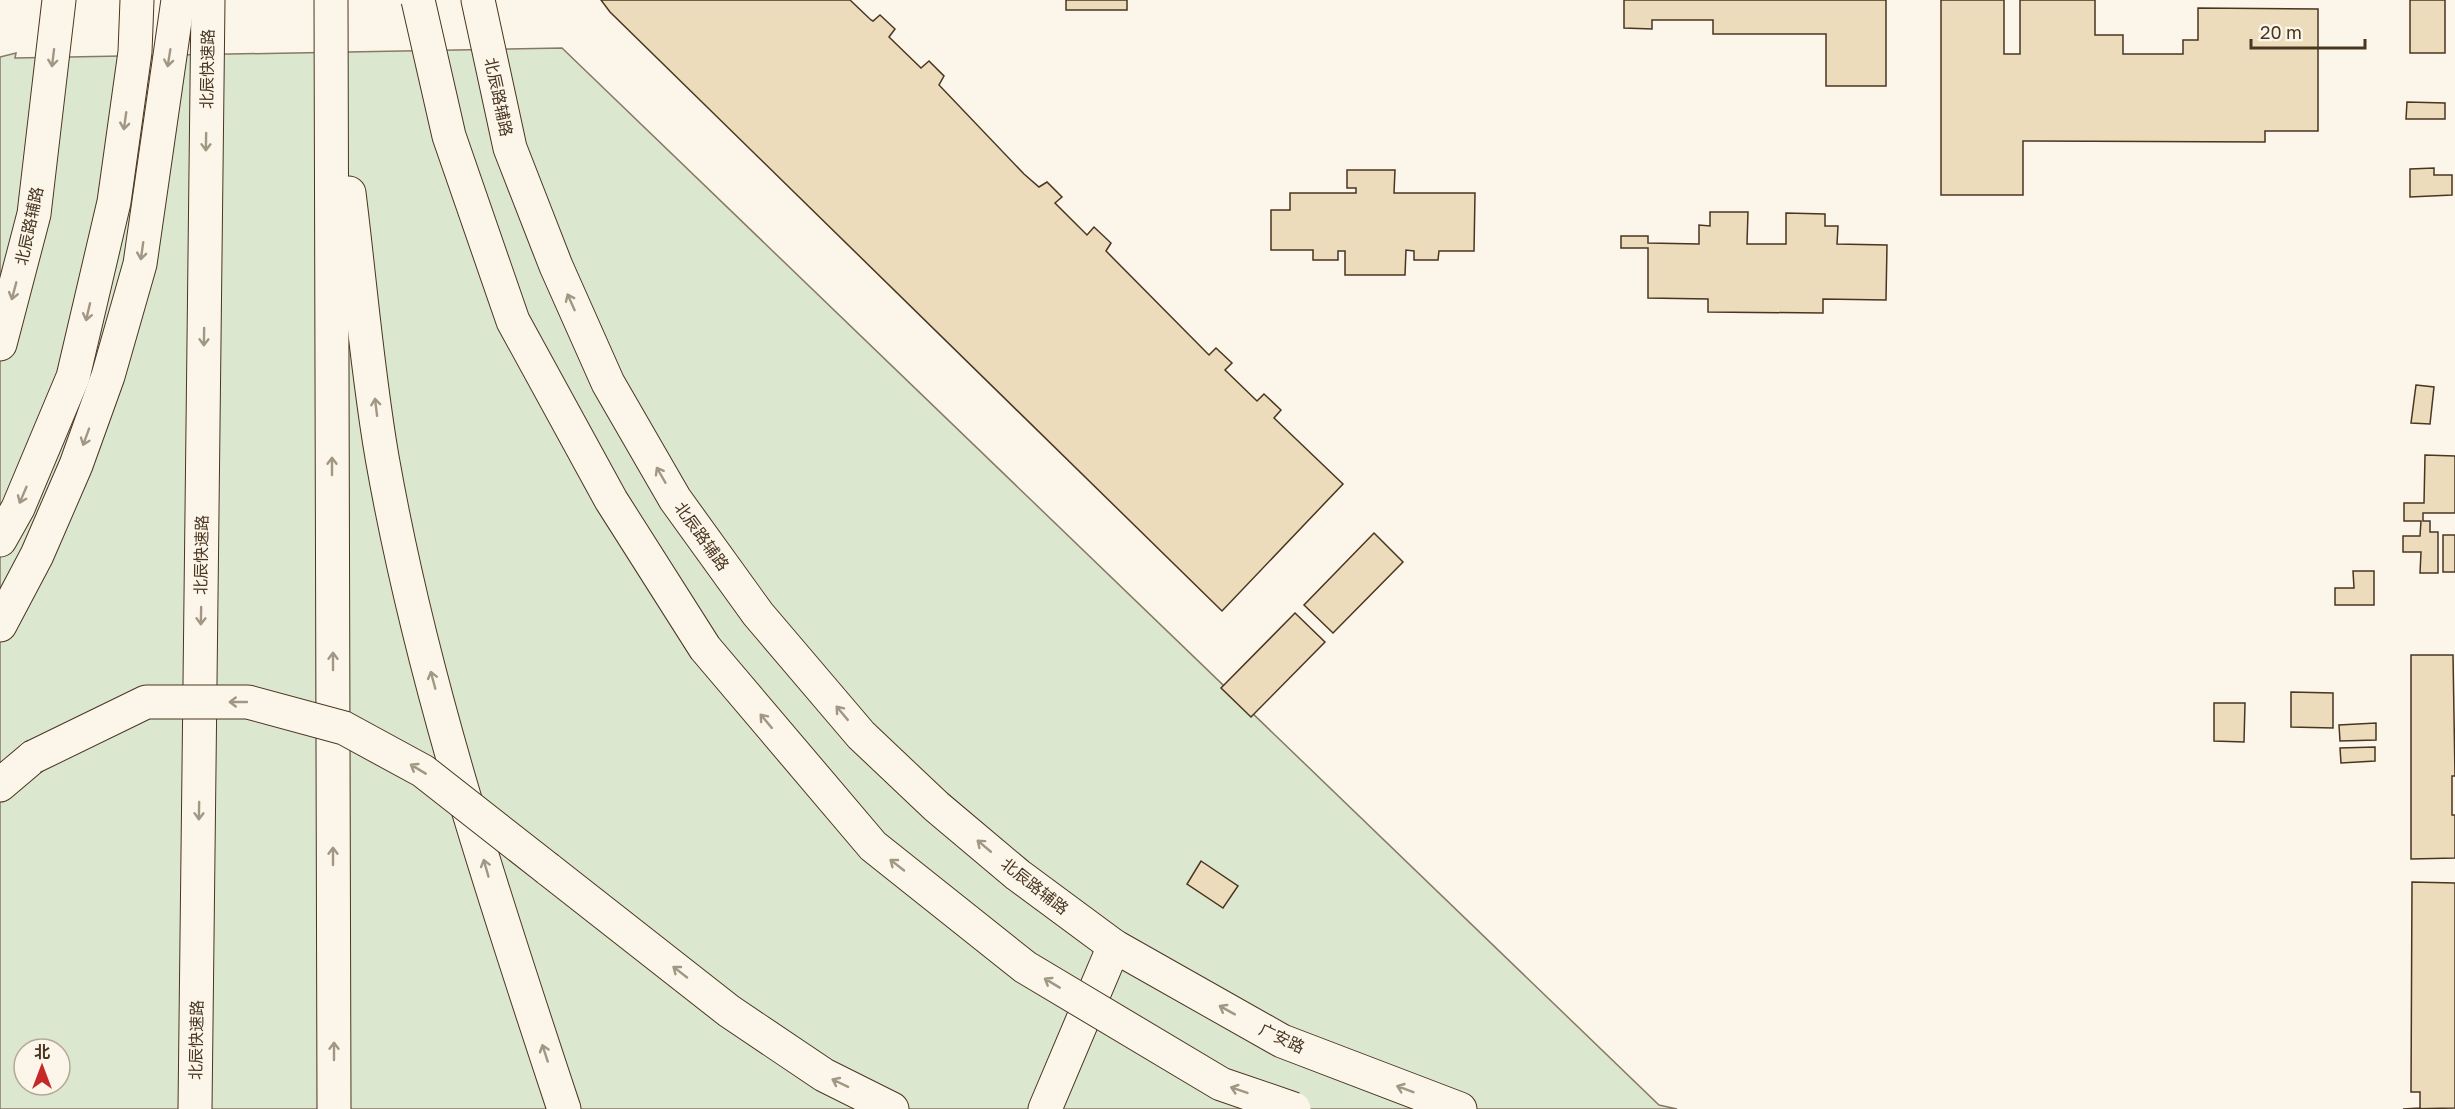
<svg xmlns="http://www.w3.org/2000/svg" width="2455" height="1109" font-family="'Golos Text','Noto Sans SC',sans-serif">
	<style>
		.green { fill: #dce7d0; stroke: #887966; stroke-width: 1.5; fill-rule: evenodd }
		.building { fill: #ecdcbc; stroke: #4a3520; stroke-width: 1.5 }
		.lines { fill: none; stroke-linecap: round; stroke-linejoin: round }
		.tertiary-casing { stroke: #4a3520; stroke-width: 35 }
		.secondary-casing { stroke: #4a3520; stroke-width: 35 }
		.trunk-casing { stroke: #4a3520; stroke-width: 35 }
		.tertiary { stroke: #fbf6e9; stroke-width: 33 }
		.secondary { stroke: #fbf6e9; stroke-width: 33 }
		.trunk { stroke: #fbf6e9; stroke-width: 33 }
		.trunk-bridge-casing { stroke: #4a3520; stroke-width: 35; stroke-linecap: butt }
		.trunk-bridge { stroke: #fbf6e9; stroke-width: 33 }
		.oneway { stroke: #a29684 }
		.labels { text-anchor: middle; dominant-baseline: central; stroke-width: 4.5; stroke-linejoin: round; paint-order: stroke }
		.street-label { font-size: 16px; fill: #4a3520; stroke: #fbf6e9 }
	</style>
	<rect width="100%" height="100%" fill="#fbf6e9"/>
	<path class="green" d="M562,48L1659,1105L1677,1109H0V57L16,53L15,58ZM24,1049H60V1085H24Z"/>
	<g class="building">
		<path d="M601,0H850L871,20L873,21L880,15L895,29L889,37L921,68L929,61L944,76L939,85L1024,174L1039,187L1047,182L1062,197L1055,203L1087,235L1094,227L1111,243L1106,251L1209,355L1216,348L1232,363L1225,370L1257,401L1264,394L1281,410L1274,418L1343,484L1222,611L610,12Z"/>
		<rect x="1066" y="0" width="61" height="10"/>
		<path d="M1624,0H1886V86H1826V34H1713V20H1652V29L1624,28Z"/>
		<path d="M1941,0H2004V54H2020V0H2095V35H2123V54H2183V40H2198V8L2318,9V131H2265V142L2023,141V195H1941Z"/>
		<rect x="2410" y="0" width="35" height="53"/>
		<path d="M2407,102L2445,103V119H2406Z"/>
		<path d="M2434,168V175H2452V195L2410,197V169Z"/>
		<path d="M1347,170H1395L1394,193H1475L1474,251H1439L1438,260H1414V251L1406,250L1405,275H1345V251H1338V260H1313V250H1271V210H1290V193H1356V188H1347Z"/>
		<path d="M1710,212H1748L1747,244H1786V213L1825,214V226H1838L1837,244L1887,245L1886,300L1823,299V313L1708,312V299L1648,298V248H1621V236H1648V243L1699,244V225L1710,226Z"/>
		<path d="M2416,385L2434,387L2430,424L2411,423Z"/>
		<path d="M2425,455L2455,456V513H2423V521H2430V532H2438V573H2420L2421,552H2403V536H2420L2421,521H2404V503H2424Z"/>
		<path d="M1374,533L1403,562L1333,633L1304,605Z"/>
		<rect x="2443" y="535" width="12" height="37"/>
		<path d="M2353,571H2374V605H2335V588H2354Z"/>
		<path d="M1295,613L1325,642L1251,717L1221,688Z"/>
		<path d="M2411,655H2453L2455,776H2452V815H2455V858L2411,859Z"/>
		<path d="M2291,692L2333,693V728L2291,727Z"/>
		<path d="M2214,703H2245L2244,742L2214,741Z"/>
		<path d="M2376,723V740L2340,741L2339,725Z"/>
		<path d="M2375,747V761L2341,763L2340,748Z"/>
		<path d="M1201,861L1238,886L1223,908L1187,884Z"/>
		<path d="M2412,882L2455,883V1108L2403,1109L2420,1108V1092H2411Z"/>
	</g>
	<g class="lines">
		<g class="tertiary-casing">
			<path id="tertiary" d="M1045,1109L1114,946"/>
		</g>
		<g class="secondary-casing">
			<g id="secondary">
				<path d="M478,0L510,148L556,266L608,383L675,499L758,614L861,735L936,806L1018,875L1114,946L1282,1041L1460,1109"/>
				<path d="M0,344L34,214L59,0"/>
			</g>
		</g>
		<g class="trunk-casing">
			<g id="trunk">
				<path d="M331,0L334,1109"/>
				<path d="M349,193C360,281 367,370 382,457C421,679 493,895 564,1109"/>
				<path d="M0,540L18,508L73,377L114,202L135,52L137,0"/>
				<path d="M0,625L37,555L76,465L108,376L140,264L178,0"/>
				<path d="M0,785L33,757"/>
				<path d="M548,869L729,1011L824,1075L892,1109"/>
				<path d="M195,1109L208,0"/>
			</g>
		</g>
		<use href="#tertiary" class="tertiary"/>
		<use href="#secondary" class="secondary"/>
		<use href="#trunk" class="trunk"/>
		<g class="trunk-bridge-casing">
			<g id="trunk-bridge">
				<path d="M418,0L449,136L513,321L611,500L705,648L873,846L1025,967L1221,1084L1294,1109"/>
				<path d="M33,757L146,702H248L344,728L423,771L548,869"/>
			</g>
		</g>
		<use href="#trunk-bridge" class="trunk-bridge"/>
	</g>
	<defs><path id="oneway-shaft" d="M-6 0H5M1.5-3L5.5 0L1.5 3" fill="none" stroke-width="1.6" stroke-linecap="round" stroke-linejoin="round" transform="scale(1.5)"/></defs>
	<g class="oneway">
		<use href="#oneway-shaft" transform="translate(53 58) rotate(97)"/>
		<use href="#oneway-shaft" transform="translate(169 58) rotate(99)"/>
		<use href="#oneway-shaft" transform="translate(125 121) rotate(98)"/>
		<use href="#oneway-shaft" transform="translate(206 142) rotate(91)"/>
		<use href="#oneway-shaft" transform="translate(142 251) rotate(98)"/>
		<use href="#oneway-shaft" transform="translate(14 291) rotate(105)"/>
		<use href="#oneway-shaft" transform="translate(571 302) rotate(-114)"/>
		<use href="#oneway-shaft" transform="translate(88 312) rotate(103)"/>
		<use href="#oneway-shaft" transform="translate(204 337) rotate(91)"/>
		<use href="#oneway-shaft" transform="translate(376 407) rotate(-97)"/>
		<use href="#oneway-shaft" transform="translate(86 437) rotate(110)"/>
		<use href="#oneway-shaft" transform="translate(332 466) rotate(-90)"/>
		<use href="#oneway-shaft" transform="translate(661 475) rotate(-120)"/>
		<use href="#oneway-shaft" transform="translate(23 495) rotate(113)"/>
		<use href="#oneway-shaft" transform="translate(201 616) rotate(91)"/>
		<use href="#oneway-shaft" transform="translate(333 661) rotate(-90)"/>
		<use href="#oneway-shaft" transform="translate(433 680) rotate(-105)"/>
		<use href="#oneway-shaft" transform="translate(238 702) rotate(-180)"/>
		<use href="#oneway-shaft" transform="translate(842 713) rotate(-130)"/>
		<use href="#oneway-shaft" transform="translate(766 721) rotate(-130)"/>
		<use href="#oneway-shaft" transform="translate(418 769) rotate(-149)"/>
		<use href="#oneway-shaft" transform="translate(199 811) rotate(91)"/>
		<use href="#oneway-shaft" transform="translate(984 846) rotate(-140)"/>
		<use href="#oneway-shaft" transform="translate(333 856) rotate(-90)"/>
		<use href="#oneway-shaft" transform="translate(897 865) rotate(-142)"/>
		<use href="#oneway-shaft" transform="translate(486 868) rotate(-106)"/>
		<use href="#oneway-shaft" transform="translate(680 972) rotate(-142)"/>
		<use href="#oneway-shaft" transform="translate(1052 983) rotate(-149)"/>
		<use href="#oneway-shaft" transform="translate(1227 1010) rotate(-151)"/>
		<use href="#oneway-shaft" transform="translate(334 1051) rotate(-90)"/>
		<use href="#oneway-shaft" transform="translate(545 1053) rotate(-108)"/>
		<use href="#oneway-shaft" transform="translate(840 1083) rotate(-154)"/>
		<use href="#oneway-shaft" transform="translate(1405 1089) rotate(-159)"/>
		<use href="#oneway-shaft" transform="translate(1239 1090) rotate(-161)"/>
	</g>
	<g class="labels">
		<g class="street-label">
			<text transform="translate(207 69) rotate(-89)">北辰快速路</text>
			<text transform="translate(499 97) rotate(78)">北辰路辅路</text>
			<text transform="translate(29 226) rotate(-78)">北辰路辅路</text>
			<text transform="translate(702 536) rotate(54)">北辰路辅路</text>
			<text transform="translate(201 555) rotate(-89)">北辰快速路</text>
			<text transform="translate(1035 886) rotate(38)">北辰路辅路</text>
			<text transform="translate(1282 1038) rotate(25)">广安路</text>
			<text transform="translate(196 1040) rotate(-89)">北辰快速路</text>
		</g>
	</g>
	<g transform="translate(42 1067)"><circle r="28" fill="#fbf6e9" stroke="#b4a999" stroke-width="1.5"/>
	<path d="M0-4.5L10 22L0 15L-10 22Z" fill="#c62828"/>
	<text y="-9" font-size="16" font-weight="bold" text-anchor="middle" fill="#4a3520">北</text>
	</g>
	<path d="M2251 39v9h114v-9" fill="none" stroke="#4a3520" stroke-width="3"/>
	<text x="2260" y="39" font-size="18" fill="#4a3520" stroke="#fbf6e9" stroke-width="4.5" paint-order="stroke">20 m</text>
</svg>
